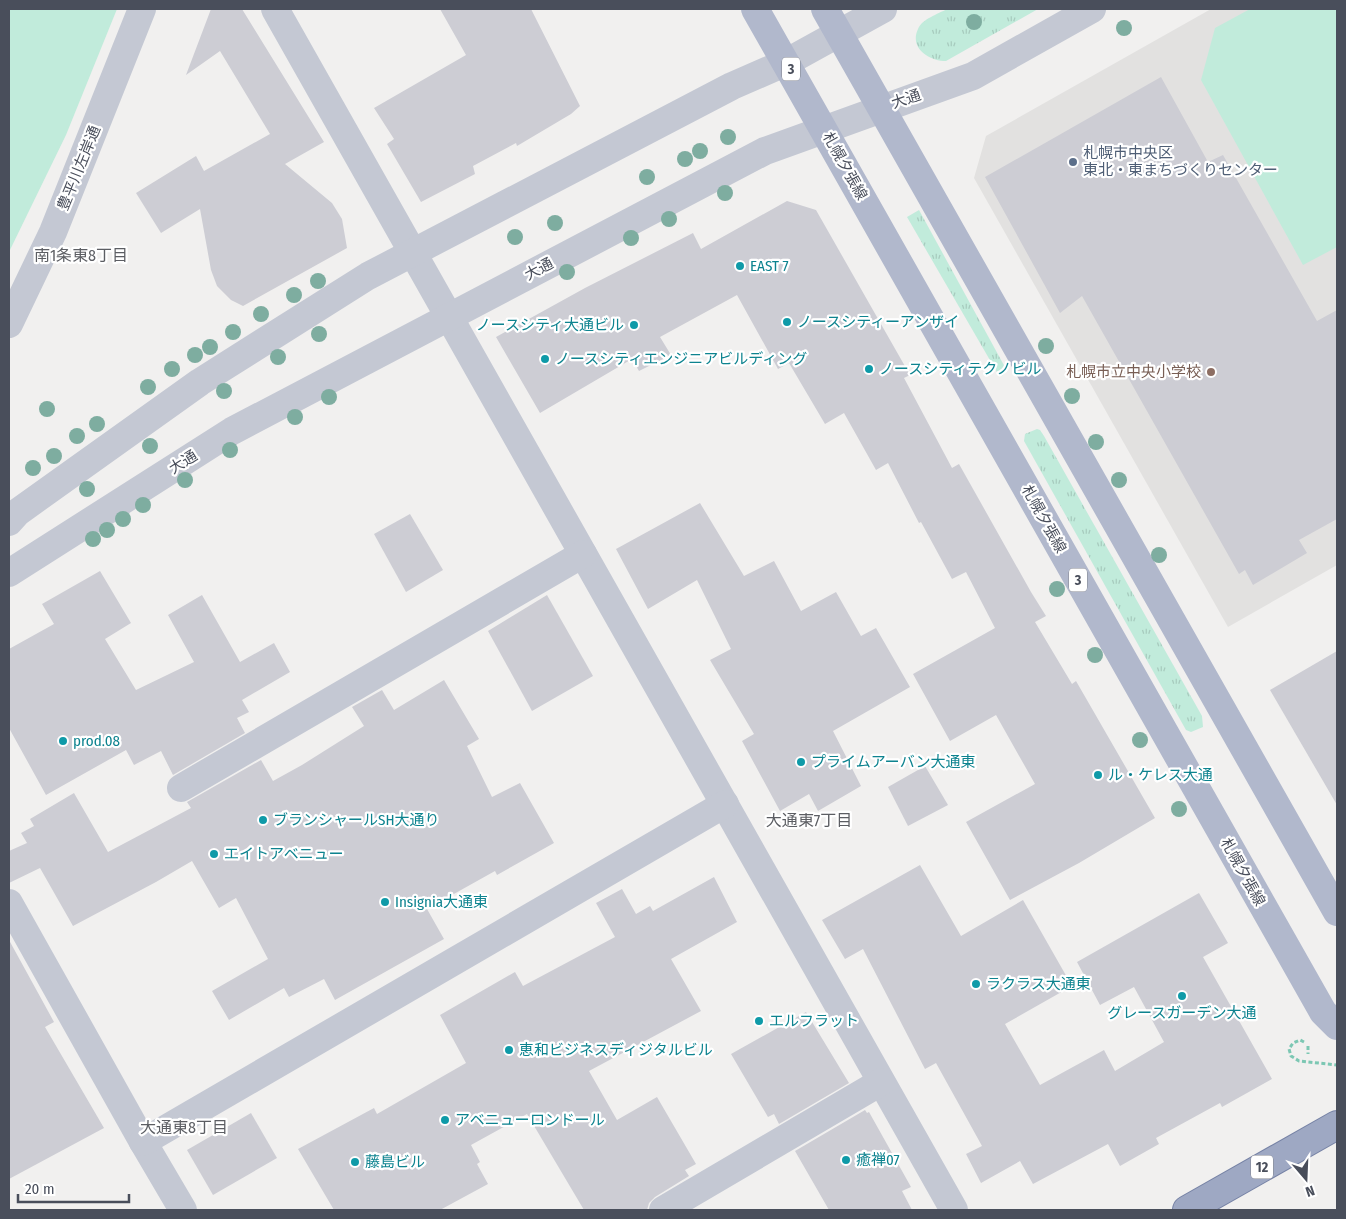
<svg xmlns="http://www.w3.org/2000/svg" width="1346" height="1219" font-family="'Fira Sans Condensed','Noto Sans JP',sans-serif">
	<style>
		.education { fill: #e2e1e0 }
		.grass { fill: url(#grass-tufts) }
		.park { fill: #c1ebdb }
		.building { fill: #cdcdd4 }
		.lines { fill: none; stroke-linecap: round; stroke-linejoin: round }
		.trunk-casing { stroke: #7682a5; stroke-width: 30 }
		.path { stroke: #7cc7b3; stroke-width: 3; stroke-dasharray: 4 2.5; stroke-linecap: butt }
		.minor { stroke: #c4c8d3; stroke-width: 28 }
		.tertiary { stroke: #c4c8d3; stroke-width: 28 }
		.primary { stroke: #b1b8cc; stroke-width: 28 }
		.trunk { stroke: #9ea8c3; stroke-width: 28 }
		.tree { fill: #7eada0 }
		.service-dot { fill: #5c6f8a; stroke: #fff; stroke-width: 2 }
		.culture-dot { fill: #0f9aa8; stroke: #fff; stroke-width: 2 }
		.education-dot { fill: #8d6e63; stroke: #fff; stroke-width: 2 }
		.labels { text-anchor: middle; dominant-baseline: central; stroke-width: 4.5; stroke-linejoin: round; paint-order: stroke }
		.shield { fill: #fff; stroke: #80838c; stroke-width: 1 }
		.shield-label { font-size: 14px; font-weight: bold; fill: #494e5b }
		.street-label { font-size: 15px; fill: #494e5b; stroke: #fff }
		.service-label { font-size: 15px; fill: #4e5e75; stroke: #fff; text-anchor: start }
		.culture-label { font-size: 15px; fill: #0d838f; stroke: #fff; text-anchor: start }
		.education-label { font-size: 15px; fill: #785e54; stroke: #fff; text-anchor: end }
		.neighbourhood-label { font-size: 16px; fill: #5c5e63; stroke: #fff }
	</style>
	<defs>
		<pattern id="grass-tufts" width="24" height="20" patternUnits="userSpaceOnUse" patternTransform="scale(1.25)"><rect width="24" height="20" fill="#c1ebdb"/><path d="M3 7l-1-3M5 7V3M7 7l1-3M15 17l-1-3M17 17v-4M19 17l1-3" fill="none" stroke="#a7cbbe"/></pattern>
	</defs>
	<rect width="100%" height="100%" fill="#f1f0ef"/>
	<path class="education" d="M1211,9H1337V565L1228,627L974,178L986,136Z"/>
	<g class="grass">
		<path d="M947,9H1038L946,61C929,61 909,48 918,29C922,19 938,14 947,9Z"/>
		<path d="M919,210L1006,369V372L1002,376L998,374L907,217Z"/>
		<path d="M1037,429L1040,430L1044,436L1202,716L1203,727L1191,732L1186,730L1024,441L1025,434Z"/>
	</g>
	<g class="park">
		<path d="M9,9H117L66,135L9,252Z"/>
		<path d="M1250,9H1337V247L1303,265L1201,80L1215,28Z"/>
	</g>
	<g class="building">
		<path d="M211,9H242L324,142L285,164L332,203L342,219L347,248L243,306L231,300L217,286L211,270L200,209L161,233L136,193L196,156L204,171L270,134L220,51L186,75Z"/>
		<path d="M440,9H531L580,106L571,114L517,146L516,143L473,166L475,174L421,202L387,144L394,139L374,108L466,55Z"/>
		<path d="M1161,77L1208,162L1223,155L1317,321L1337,310V519L1299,540L1307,553L1253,585L1245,570L1239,574L1082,296L1060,313L985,177Z"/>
		<path d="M787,201L816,210L910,375L904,378L952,468L959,464L1031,592L1046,616L1035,622L1072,684L1076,681L1155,818L1079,863L1010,900L966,822L1035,784L996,715L950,741L913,674L995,628L966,572L952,579L921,522L919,523L888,463L876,470L844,413L825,424L789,363L778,369L737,295L660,337L671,355L639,371L632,359L540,413L496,337L585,288L693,233L701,249Z"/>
		<path d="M700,503L744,576L774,561L801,611L836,592L861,636L876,628L910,687L833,731L861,786L818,811L809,794L780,811L742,741L754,734L710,660L731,649L697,580L648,609L616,549Z"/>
		<path d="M410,514L443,570L406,592L374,534Z"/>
		<path d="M100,571L131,623L105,639L136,690L194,662L168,615L202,595L240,662L274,643L290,672L242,700L249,712L237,718L245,733L173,775L161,751L134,765L126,750L46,795L9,728V649L54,624L42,604Z"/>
		<path d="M547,595L593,676L532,711L488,631Z"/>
		<path d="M1337,651V805L1270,690Z"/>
		<path d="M444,680L479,739L467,746L492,797L520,783L554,843L497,875L495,871L427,909L444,939L335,1000L324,979L289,997L284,988L229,1020L212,991L268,959L236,898L219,908L192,861L156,882L73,926L40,868L9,883V851L27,843L21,833L34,826L30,819L74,793L108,852L191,808L187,802L261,760L273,781L302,765L364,726L352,707L382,690L394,710Z"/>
		<path d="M925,766L948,805L908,826L888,787Z"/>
		<path d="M920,865L961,936L1023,900L1072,986L1005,1024L1040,1085L1104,1050L1115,1071L1164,1042L1134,987L1100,1005L1077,962L1199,893L1228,943L1203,957L1272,1079L1222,1107L1220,1103L1156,1138L1159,1144L1120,1166L1108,1144L1033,1184L1020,1161L981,1183L966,1154L982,1146L936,1063L925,1069L863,949L845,959L822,920Z"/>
		<path d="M714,877L737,922L671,959L701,1011L589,1071L617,1120L657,1097L696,1164L685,1170L689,1176L655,1197L649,1203L647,1210H584L527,1114L471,1145L480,1162L477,1164L488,1184L440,1210H334L298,1149L374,1108L377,1114L466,1063L440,1015L515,972L523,986L615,937L596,903L622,889L636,914L650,906L653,911Z"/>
		<path d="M9,940L54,1022L45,1027L104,1128L9,1179Z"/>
		<path d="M806,1012L849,1083L779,1124L774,1114L768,1117L731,1054Z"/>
		<path d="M865,1110L867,1113L869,1112L911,1187L902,1191L912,1210H829L795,1151Z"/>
		<path d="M251,1113L277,1158L213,1195L187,1150Z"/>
	</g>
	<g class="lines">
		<g class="trunk-casing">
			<path id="trunk" d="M1187,1210L1337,1125"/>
		</g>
		<g class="path">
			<path d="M1304,1042L1300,1040L1293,1043L1289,1049L1291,1056L1299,1061L1337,1065"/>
			<path d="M1308,1046V1054"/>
		</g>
		<g class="minor">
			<path d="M275,9L954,1210"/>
			<path d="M9,324L53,232L142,9"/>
			<path d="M181,788L583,554"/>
			<path d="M9,903L143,1142L183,1210"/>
			<path d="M143,1142L725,804"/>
			<path d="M663,1210L881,1082"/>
		</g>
		<g class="tertiary">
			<path d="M9,522L18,512L200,382L368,276L732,86L787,62L883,9"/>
			<path d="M9,573L232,431L765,151L973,76L1092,9"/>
		</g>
		<g class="primary">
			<path d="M755,9L1323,1012L1337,1026"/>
			<path d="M825,9L1337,912"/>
		</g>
		<use href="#trunk" class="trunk"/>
	</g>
	<g class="tree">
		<circle cx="974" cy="22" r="8"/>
		<circle cx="1124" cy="28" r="8"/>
		<circle cx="728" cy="137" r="8"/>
		<circle cx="700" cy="151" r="8"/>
		<circle cx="685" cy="159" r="8"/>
		<circle cx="647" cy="177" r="8"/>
		<circle cx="725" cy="193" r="8"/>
		<circle cx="669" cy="219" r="8"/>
		<circle cx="555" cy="223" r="8"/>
		<circle cx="515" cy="237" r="8"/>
		<circle cx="631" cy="238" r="8"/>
		<circle cx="567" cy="272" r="8"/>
		<circle cx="318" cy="281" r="8"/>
		<circle cx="294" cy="295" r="8"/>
		<circle cx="261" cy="314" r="8"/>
		<circle cx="233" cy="332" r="8"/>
		<circle cx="319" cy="334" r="8"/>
		<circle cx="1046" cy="346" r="8"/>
		<circle cx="210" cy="347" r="8"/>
		<circle cx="195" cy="355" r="8"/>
		<circle cx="278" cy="357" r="8"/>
		<circle cx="172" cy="369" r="8"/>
		<circle cx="148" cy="387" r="8"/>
		<circle cx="224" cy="391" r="8"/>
		<circle cx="1072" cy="396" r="8"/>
		<circle cx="329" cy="397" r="8"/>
		<circle cx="47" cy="409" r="8"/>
		<circle cx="295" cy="417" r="8"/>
		<circle cx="97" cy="424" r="8"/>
		<circle cx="77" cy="436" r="8"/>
		<circle cx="1096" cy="442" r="8"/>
		<circle cx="150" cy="446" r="8"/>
		<circle cx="230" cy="450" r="8"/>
		<circle cx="54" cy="456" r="8"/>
		<circle cx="33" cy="468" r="8"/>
		<circle cx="185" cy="480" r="8"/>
		<circle cx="1119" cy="480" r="8"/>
		<circle cx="87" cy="489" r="8"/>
		<circle cx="143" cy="505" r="8"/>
		<circle cx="123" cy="519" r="8"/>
		<circle cx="107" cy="530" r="8"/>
		<circle cx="93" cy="539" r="8"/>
		<circle cx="1159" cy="555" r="8"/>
		<circle cx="1057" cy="589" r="8"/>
		<circle cx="1095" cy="655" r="8"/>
		<circle cx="1140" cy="740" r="8"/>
		<circle cx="1179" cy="809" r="8"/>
	</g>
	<circle class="service-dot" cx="1073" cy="162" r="5"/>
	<g class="culture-dot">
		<circle cx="740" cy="266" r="5"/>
		<circle cx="787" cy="322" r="5"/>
		<circle cx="634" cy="325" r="5"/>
		<circle cx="545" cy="359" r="5"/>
		<circle cx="869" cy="369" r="5"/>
		<circle cx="63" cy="741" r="5"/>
		<circle cx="801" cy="762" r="5"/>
		<circle cx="1098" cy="775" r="5"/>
		<circle cx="263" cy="820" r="5"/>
		<circle cx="214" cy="854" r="5"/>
		<circle cx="385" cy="902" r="5"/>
		<circle cx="976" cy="984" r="5"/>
		<circle cx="1182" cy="996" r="5"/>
		<circle cx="759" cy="1021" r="5"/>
		<circle cx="509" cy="1050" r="5"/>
		<circle cx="445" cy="1120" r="5"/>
		<circle cx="846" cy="1160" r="5"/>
		<circle cx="355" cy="1162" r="5"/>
	</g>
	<circle class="education-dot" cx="1211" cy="372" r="5"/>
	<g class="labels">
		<g class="shield">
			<rect x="782" y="57.5" width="18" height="23" rx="4"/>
			<rect x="1069" y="568.5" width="18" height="23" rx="4"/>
			<rect x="1251" y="1155.5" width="22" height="23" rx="4"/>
		</g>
		<g class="shield-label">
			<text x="791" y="69">3</text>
			<text x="1078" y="580">3</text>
			<text x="1262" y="1167">12</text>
		</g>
		<g class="street-label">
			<text transform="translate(906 99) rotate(-19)">大通</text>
			<text transform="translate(845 166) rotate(61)">札幌夕張線</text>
			<text transform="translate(79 168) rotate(-68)">豊平川左岸通</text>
			<text transform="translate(539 269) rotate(-28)">大通</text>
			<text transform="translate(183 462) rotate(-32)">大通</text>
			<text transform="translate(1044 519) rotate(61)">札幌夕張線</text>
			<text transform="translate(1243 872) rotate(61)">札幌夕張線</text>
		</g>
		<g class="service-label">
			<text x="1083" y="153">札幌市中央区<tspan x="1083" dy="17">東北・東まちづくりセンター</tspan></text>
		</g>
		<g class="culture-label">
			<text x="750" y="266">EAST 7</text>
			<text x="797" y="322">ノースシティーアンザイ</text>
			<text x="624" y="325" text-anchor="end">ノースシティ大通ビル</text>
			<text x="555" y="359">ノースシティエンジニアビルディング</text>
			<text x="879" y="369">ノースシティテクノビル</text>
			<text x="73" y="741">prod.08</text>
			<text x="811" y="762">プライムアーバン大通東</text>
			<text x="1108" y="775">ル・ケレス大通</text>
			<text x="273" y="820">ブランシャールSH大通り</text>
			<text x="224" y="854">エイトアベニュー</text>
			<text x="395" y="902">Insignia大通東</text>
			<text x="986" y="984">ラクラス大通東</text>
			<text x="1182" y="1013" text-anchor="middle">グレースガーデン大通</text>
			<text x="769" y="1021">エルフラット</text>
			<text x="519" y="1050">恵和ビジネスディジタルビル</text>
			<text x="455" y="1120">アベニューロンドール</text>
			<text x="856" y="1160">癒禅07</text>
			<text x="365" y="1162">藤島ビル</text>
		</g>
		<g class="education-label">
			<text x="1201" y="372">札幌市立中央小学校</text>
		</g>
		<g class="neighbourhood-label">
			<text x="81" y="255">南1条東8丁目</text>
			<text x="809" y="820">大通東7丁目</text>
			<text x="184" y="1127">大通東8丁目</text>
		</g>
	</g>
	<rect width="1346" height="1219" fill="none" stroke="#494e5b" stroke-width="20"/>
	<g transform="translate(1306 1179) rotate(161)" stroke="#ffffff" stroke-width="4" paint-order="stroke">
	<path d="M0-4L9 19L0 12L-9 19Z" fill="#494e5b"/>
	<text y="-8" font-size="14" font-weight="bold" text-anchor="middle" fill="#494e5b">N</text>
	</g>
	<path d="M18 1194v8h111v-8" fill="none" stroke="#494e5b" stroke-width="2.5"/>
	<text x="25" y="1194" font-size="15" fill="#494e5b" stroke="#ffffff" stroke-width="4" paint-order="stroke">20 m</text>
</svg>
